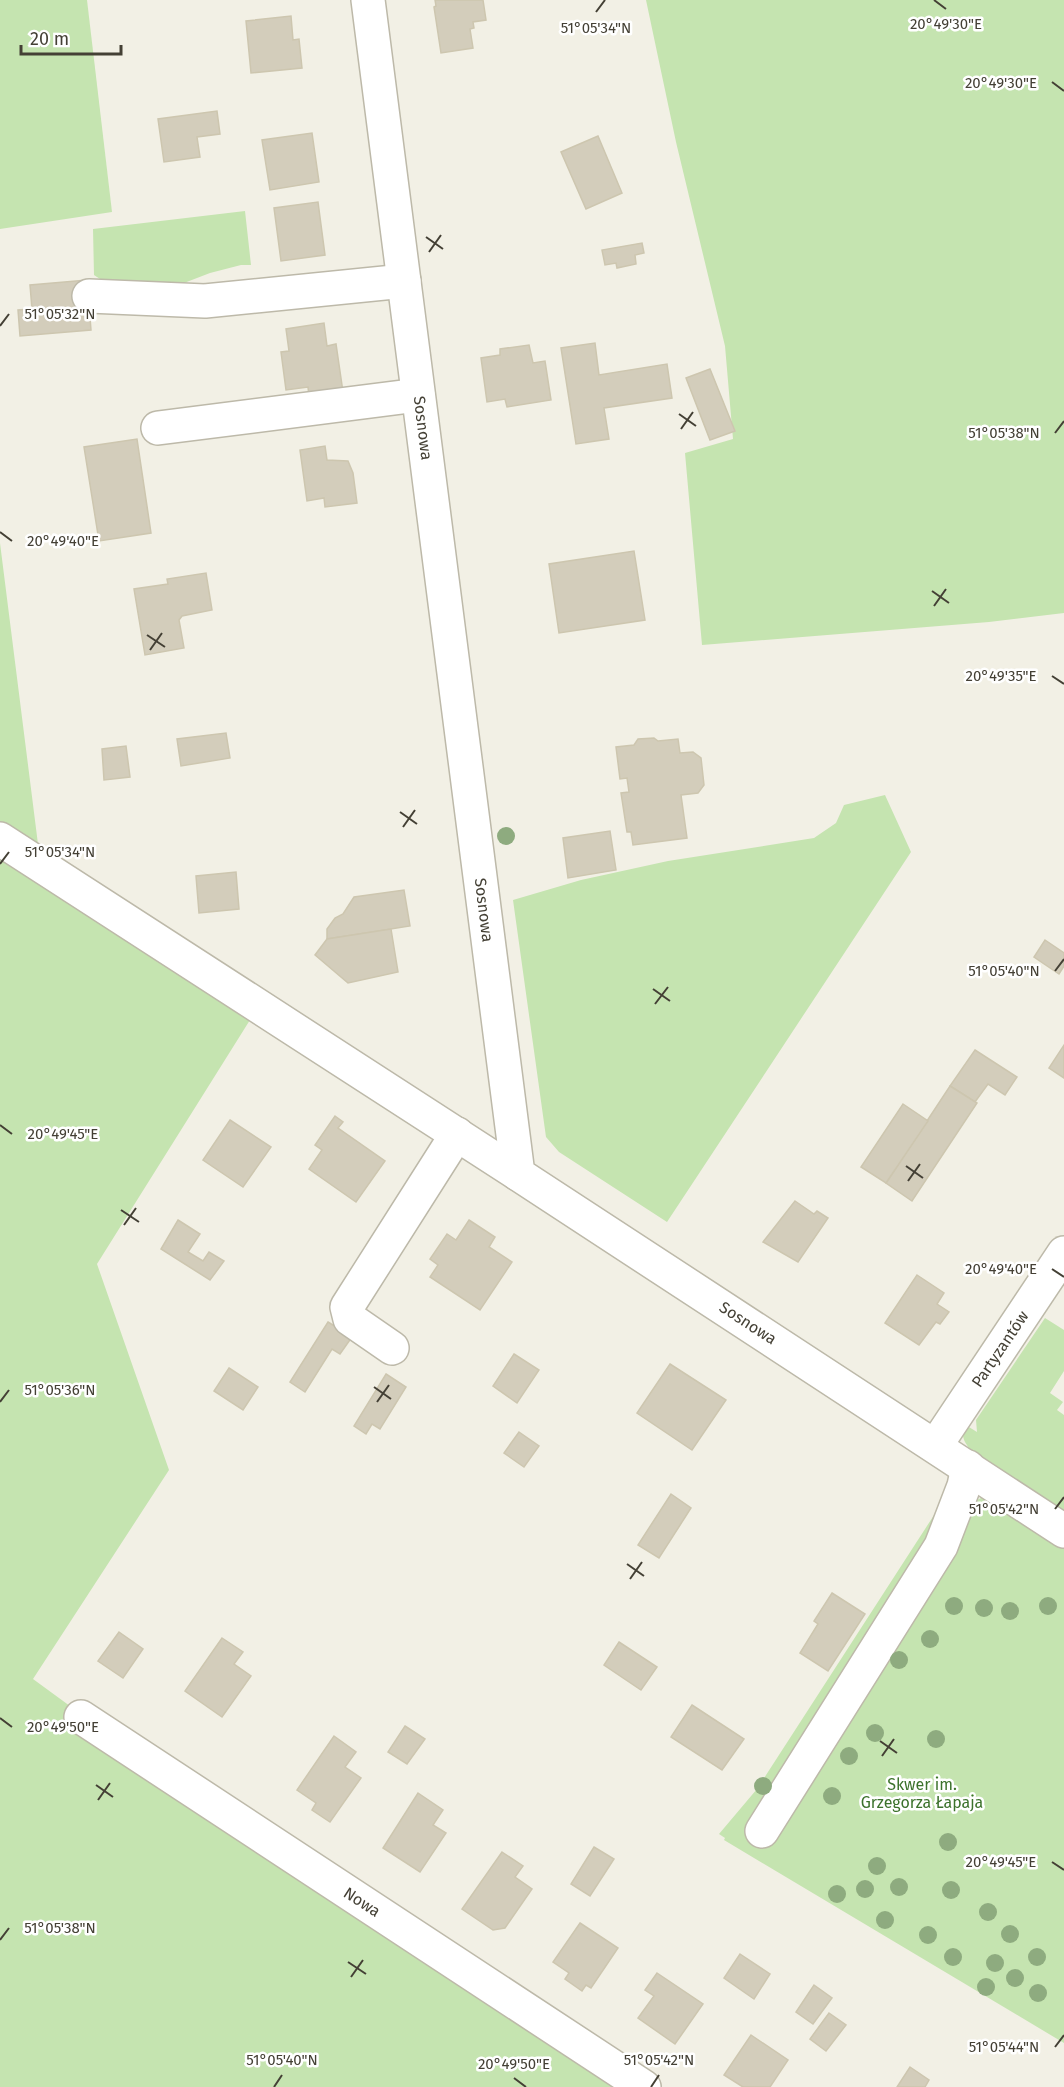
<svg xmlns="http://www.w3.org/2000/svg" width="1064" height="2087" font-family="'Fira Sans',sans-serif">
	<style>
		.green { fill: #c5e4b0 }
		.building { fill: #d3cdbb; stroke: #cdc6af; stroke-width: 1.5 }
		.lines { fill: none; stroke-linecap: round; stroke-linejoin: round }
		.minor-casing { stroke: #bdb9a9; stroke-width: 36 }
		.minor { stroke: #fff; stroke-width: 33 }
		.tree { fill: #8eab7f }
		.ticks { fill: none; stroke: #444035; stroke-width: 2 }
		.labels { text-anchor: middle; dominant-baseline: central; stroke-width: 5; stroke-linejoin: round; paint-order: stroke }
		.street-label { font-size: 16px; fill: #444035; stroke: #fff }
		.park-label { font-size: 16px; fill: #3c722c; stroke: #fff }
		.ticks-label { font-size: 15px; text-anchor: middle; fill: #444035; stroke: #fff; stroke-width: 5; stroke-linejoin: round; paint-order: stroke }
	</style>
	<rect width="100%" height="100%" fill="#f2f0e5"/>
	<g class="green">
		<path d="M0,0H87L112,212L0,229Z"/>
		<path d="M646,0H1064V613L989,622L702,645L685,453L733,439L725,346L676,142Z"/>
		<path d="M245,211L251,265H241L210,273L171,288L103,281L94,275L93,229Z"/>
		<path d="M0,543L40,860L260,1004L97,1264L169,1470L33,1679L219,1815L620,2087H0Z"/>
		<path d="M885,795L911,852L667,1222L559,1152L546,1137L513,900L581,880L668,861L814,838L836,823L844,805Z"/>
		<path d="M1045,1318L1064,1330V1371L1050,1393L1063,1402L1057,1410L1064,1415V1511L969,1448C962,1439 962,1434 964,1424L977,1432L976,1420Z"/>
		<path d="M957,1492L980,1507L977,1500L985,1496L1064,1548V2043L724,1840L725,1838L719,1834L757,1789L947,1495Z"/>
	</g>
	<g class="building">
		<path d="M435,0H483L486,20L473,22L474,28L470,29L473,48L441,53L434,7L436,6Z"/>
		<path d="M291,16L293,40L299,39L302,68L251,73L246,21Z"/>
		<path d="M217,111L220,134L197,137L200,157L164,162L158,119Z"/>
		<path d="M312,133L319,182L270,190L262,140Z"/>
		<path d="M598,136L622,193L586,209L561,152Z"/>
		<path d="M318,202L325,255L281,261L274,208Z"/>
		<path d="M642,243L644,253L635,255L636,264L617,268L616,263L605,265L602,250Z"/>
		<path d="M87,280L91,330L20,336L18,310L32,309L30,285Z"/>
		<path d="M324,323L327,346L336,344L343,392L309,397L308,387L286,390L281,352L289,351L286,329Z"/>
		<path d="M595,343L599,375L667,364L672,398L604,408L609,439L576,444L561,348Z"/>
		<path d="M529,345L533,363L545,361L551,400L507,407L505,399L487,402L481,358L500,355V349Z"/>
		<path d="M710,369L735,431L710,440L686,378Z"/>
		<path d="M137,439L151,533L99,541L84,447Z"/>
		<path d="M325,446L327,460L348,461L353,473L357,503L325,507L324,498L307,501L300,450Z"/>
		<path d="M634,551L645,620L559,633L549,564Z"/>
		<path d="M206,573L212,610L182,616L179,620L184,648L145,655L134,589L168,584L167,579Z"/>
		<path d="M226,733L230,758L181,766L177,739Z"/>
		<path d="M654,738L658,741L678,739L680,753L693,752L701,758L704,785L698,793L681,795L687,838L633,845L631,832H627L621,793L629,792L627,778L620,779L616,747L634,745L638,739Z"/>
		<path d="M126,746L130,777L104,780L102,749Z"/>
		<path d="M610,831L616,870L568,878L563,838Z"/>
		<path d="M236,872L239,909L199,913L196,876Z"/>
		<path d="M404,890L410,926L327,939V929L335,918L343,914L354,897Z"/>
		<path d="M391,929L398,972L348,983L315,955L327,939Z"/>
		<path d="M1045,940L1064,953V966L1059,974L1034,957Z"/>
		<path d="M1064,1045V1078L1049,1068Z"/>
		<path d="M975,1050L1017,1077L1005,1095L988,1084L975,1102L950,1086Z"/>
		<path d="M950,1086L977,1103L912,1201L886,1183Z"/>
		<path d="M903,1104L928,1121L886,1183L861,1167Z"/>
		<path d="M335,1116L343,1122L338,1128L385,1161L356,1202L309,1169L322,1150L315,1145Z"/>
		<path d="M230,1120L271,1147L243,1187L203,1160Z"/>
		<path d="M795,1201L814,1214L817,1211L828,1218L798,1262L763,1242Z"/>
		<path d="M178,1220L200,1234L188,1252L203,1261L209,1252L224,1261L210,1280L161,1249Z"/>
		<path d="M469,1220L495,1237L489,1247L512,1262L480,1310L430,1277L438,1265L430,1259L447,1234L456,1240Z"/>
		<path d="M917,1275L944,1293L937,1304L949,1312L940,1324L936,1322L919,1345L885,1323Z"/>
		<path d="M328,1322L352,1337L340,1354L332,1349L305,1392L290,1382Z"/>
		<path d="M514,1354L539,1370L517,1403L493,1386Z"/>
		<path d="M670,1364L726,1400L692,1450L637,1413Z"/>
		<path d="M229,1368L258,1387L243,1410L214,1391Z"/>
		<path d="M386,1374L406,1387L380,1429L372,1424L366,1434L354,1426Z"/>
		<path d="M519,1432L539,1446L524,1467L504,1453Z"/>
		<path d="M671,1494L691,1508L659,1558L638,1545Z"/>
		<path d="M832,1593L865,1614L828,1671L800,1653L818,1624L814,1621Z"/>
		<path d="M119,1632L143,1649L123,1678L98,1661Z"/>
		<path d="M222,1638L243,1652L234,1664L251,1676L222,1717L185,1691Z"/>
		<path d="M619,1642L657,1667L641,1690L604,1665Z"/>
		<path d="M692,1705L744,1739L722,1770L671,1737Z"/>
		<path d="M405,1726L425,1739L407,1764L388,1752Z"/>
		<path d="M334,1736L356,1752L345,1767L361,1778L330,1822L312,1810L316,1803L297,1790Z"/>
		<path d="M418,1793L443,1810L433,1825L446,1833L420,1872L383,1848Z"/>
		<path d="M594,1847L614,1859L590,1896L571,1884Z"/>
		<path d="M502,1852L523,1866L515,1877L532,1889L505,1928L493,1930L462,1909Z"/>
		<path d="M580,1923L618,1948L591,1988L586,1985L582,1991L565,1979L569,1973L553,1962Z"/>
		<path d="M740,1954L770,1974L754,1999L724,1978Z"/>
		<path d="M657,1973L703,2004L675,2044L638,2018L654,1996L645,1990Z"/>
		<path d="M814,1985L832,1998L813,2024L796,2012Z"/>
		<path d="M829,2013L846,2025L826,2051L810,2039Z"/>
		<path d="M751,2035L788,2060L770,2087H743L724,2075Z"/>
		<path d="M910,2067L929,2080L925,2087H897Z"/>
	</g>
	<g class="lines">
		<g class="minor-casing">
			<g id="minor">
				<path d="M368,0L518,1174L1064,1531"/>
				<path d="M89,296L205,301L404,281"/>
				<path d="M158,428L418,395"/>
				<path d="M0,839L518,1174"/>
				<path d="M392,1348L350,1319L347,1307L457,1134"/>
				<path d="M936,1445L1064,1253"/>
				<path d="M81,1717L644,2087"/>
				<path d="M762,1831L941,1546L964,1486L968,1467"/>
			</g>
		</g>
		<use href="#minor" class="minor"/>
	</g>
	<g class="tree">
		<circle cx="506" cy="836" r="9"/>
		<circle cx="954" cy="1606" r="9"/>
		<circle cx="1048" cy="1606" r="9"/>
		<circle cx="984" cy="1608" r="9"/>
		<circle cx="1010" cy="1611" r="9"/>
		<circle cx="930" cy="1639" r="9"/>
		<circle cx="899" cy="1660" r="9"/>
		<circle cx="875" cy="1733" r="9"/>
		<circle cx="936" cy="1739" r="9"/>
		<circle cx="849" cy="1756" r="9"/>
		<circle cx="763" cy="1786" r="9"/>
		<circle cx="832" cy="1796" r="9"/>
		<circle cx="948" cy="1842" r="9"/>
		<circle cx="877" cy="1866" r="9"/>
		<circle cx="899" cy="1887" r="9"/>
		<circle cx="865" cy="1889" r="9"/>
		<circle cx="951" cy="1890" r="9"/>
		<circle cx="837" cy="1894" r="9"/>
		<circle cx="988" cy="1912" r="9"/>
		<circle cx="885" cy="1920" r="9"/>
		<circle cx="1010" cy="1934" r="9"/>
		<circle cx="928" cy="1935" r="9"/>
		<circle cx="953" cy="1957" r="9"/>
		<circle cx="1037" cy="1957" r="9"/>
		<circle cx="995" cy="1963" r="9"/>
		<circle cx="1015" cy="1978" r="9"/>
		<circle cx="986" cy="1987" r="9"/>
		<circle cx="1038" cy="1993" r="9"/>
	</g>
	<path class="ticks" d="M934,0L946,9M596,12L605,0M1052,82L1064,91M426,237L443,249M429,252L441,235M0,326L9,314M679,414L696,426M681,429L693,412M1055,433L1064,421M0,532L12,541M932,591L949,603M934,606L946,589M147,635L165,647M150,650L162,633M1052,676L1064,684M400,812L417,824M403,827L415,810M0,864L9,852M1055,971L1064,959M653,989L670,1001M655,1004L668,987M0,1125L12,1134M906,1166L923,1178M908,1181L920,1164M121,1210L139,1222M124,1225L136,1208M1052,1269L1064,1277M374,1387L391,1399M0,1402L9,1390M377,1402L389,1385M1055,1509L1064,1497M627,1564L644,1576M630,1579L642,1562M0,1718L12,1727M880,1741L897,1753M882,1756L894,1739M96,1785L113,1797M98,1800L110,1783M1052,1862L1064,1870M0,1940L9,1928M348,1962L366,1974M351,1977L363,1960M1055,2047L1064,2035M514,2078L526,2087M274,2087L282,2075M651,2087L659,2075"/>
	<g class="labels">
		<g class="street-label">
			<text transform="translate(423 428) rotate(83)">Sosnowa</text>
			<text transform="translate(484 910) rotate(83)">Sosnowa</text>
			<text transform="translate(748 1323) rotate(33)">Sosnowa</text>
			<text transform="translate(1000 1349) rotate(-56)">Partyzantów</text>
			<text transform="translate(362 1902) rotate(33)">Nowa</text>
		</g>
		<g class="park-label">
			<text x="922" y="1784">Skwer im.<tspan x="922" dy="18">Grzegorza Łapaja</tspan></text>
		</g>
	</g>
	<g class="ticks-label">
		<text x="946" y="29">20°49'30"E</text>
		<text x="596" y="33">51°05'34"N</text>
		<text x="1001" y="88">20°49'30"E</text>
		<text x="60" y="319">51°05'32"N</text>
		<text x="1004" y="438">51°05'38"N</text>
		<text x="63" y="546">20°49'40"E</text>
		<text x="1001" y="681">20°49'35"E</text>
		<text x="60" y="857">51°05'34"N</text>
		<text x="1004" y="976">51°05'40"N</text>
		<text x="63" y="1139">20°49'45"E</text>
		<text x="1001" y="1274">20°49'40"E</text>
		<text x="60" y="1395">51°05'36"N</text>
		<text x="1004" y="1514">51°05'42"N</text>
		<text x="63" y="1732">20°49'50"E</text>
		<text x="1001" y="1867">20°49'45"E</text>
		<text x="60" y="1933">51°05'38"N</text>
		<text x="1004" y="2052">51°05'44"N</text>
		<text x="282" y="2065">51°05'40"N</text>
		<text x="659" y="2065">51°05'42"N</text>
		<text x="514" y="2069">20°49'50"E</text>
	</g>
	<path d="M21 45v9h100v-9" fill="none" stroke="#444035" stroke-width="3"/>
	<text x="30" y="45" font-size="18" fill="#444035" stroke="#ffffff" stroke-width="4.5" paint-order="stroke">20 m</text>
</svg>
